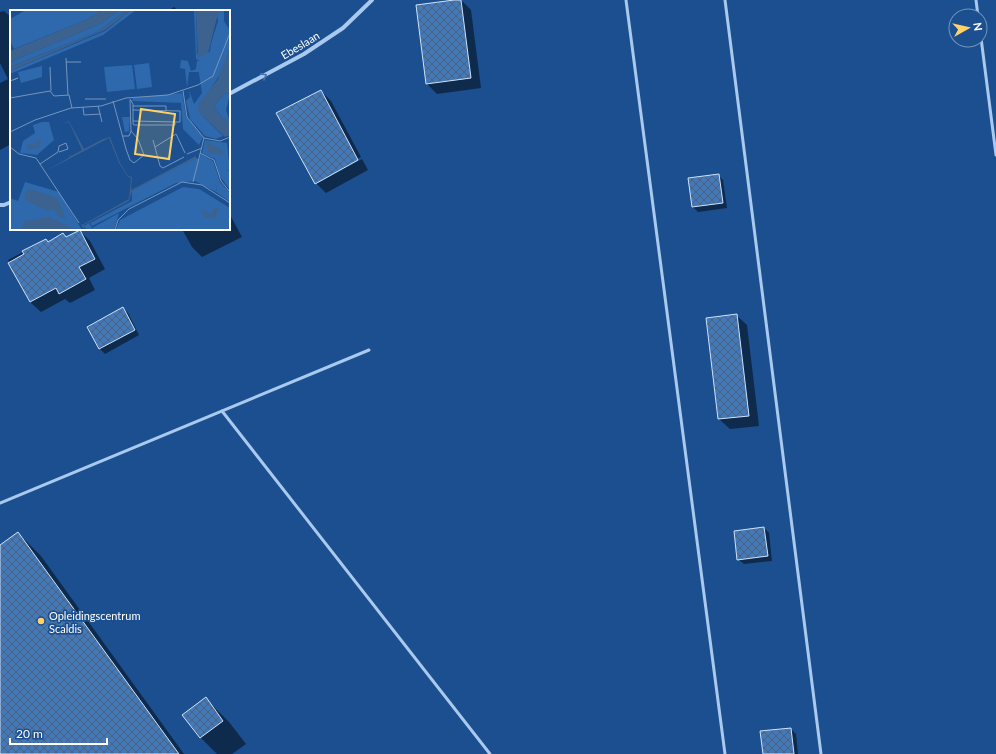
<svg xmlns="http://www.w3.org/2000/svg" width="996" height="754" font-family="Lato,sans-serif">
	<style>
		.shadow { fill: #0007 }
		.building { fill: url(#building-cross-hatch); stroke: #cfe3fa }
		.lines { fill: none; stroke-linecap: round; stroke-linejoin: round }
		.lane { stroke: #a9c9ee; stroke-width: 3 }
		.street { stroke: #a9c9ee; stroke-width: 4 }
		.oneway { stroke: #4674ac }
		.poi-dot { fill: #ffd166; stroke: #1b4f8f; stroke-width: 1.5 }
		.labels { text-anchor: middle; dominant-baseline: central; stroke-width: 3.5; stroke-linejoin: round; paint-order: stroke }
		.street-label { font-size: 11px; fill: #fff; stroke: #1b4f8f }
		.poi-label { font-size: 11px; fill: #fff; stroke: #1b4f8f; text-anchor: start }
		.inset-road { fill: none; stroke: #7695bc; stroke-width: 1 }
		.view { fill: #ffd166; fill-opacity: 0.15; stroke: #ffd166; stroke-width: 2 }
		.inset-edge { fill: none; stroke: #fff; stroke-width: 2 }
	</style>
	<defs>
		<pattern id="building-cross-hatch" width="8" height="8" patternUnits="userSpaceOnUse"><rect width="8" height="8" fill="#4478b7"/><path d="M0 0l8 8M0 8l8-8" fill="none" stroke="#486282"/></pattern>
	</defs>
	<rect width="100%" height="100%" fill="#1b4f8f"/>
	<g class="shadow">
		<path d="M461,0L471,10L481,88L437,94L427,84Z"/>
		<path d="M174,7L178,11H168Z"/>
		<path d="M4,11L11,17V144L0,150V83L8,79L0,63V12Z"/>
		<path d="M321,91L331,101L361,157L318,181V183L362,159L368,170L326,193L316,183Z"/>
		<path d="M718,175L723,180L727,208L698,212L693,207Z"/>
		<path d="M229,213L242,237L202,257L192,247L182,229H229Z"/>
		<path d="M80,231L90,241L105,269L89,278L95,290L70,303L65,299L41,312L30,302L8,260L46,240L48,243L67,238Z"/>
		<path d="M123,308L128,313L139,335L105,354L100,349L88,327Z"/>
		<path d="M736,315L747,325L759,426L730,429L719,419L707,319Z"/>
		<path d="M764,528L769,533L772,561L744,564L738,559Z"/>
		<path d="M18,533L41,556L184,754H0V546Z"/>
		<path d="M206,699L229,722L246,744L232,754H217L200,737Z"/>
		<path d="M791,729L796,734L798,754H764Z"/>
	</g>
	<g class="building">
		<path d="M454,0H461L471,78L426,84L416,5Z"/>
		<path d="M321,90L358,160L315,184L276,113Z"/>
		<path d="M719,174L723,203L692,207L688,178Z"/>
		<path d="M80,230L95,259L79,267L86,279L59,294L56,288L30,302L8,263L24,254L22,251L46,239L48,242L63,233L66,237Z"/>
		<path d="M123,307L135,330L99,349L87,327Z"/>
		<path d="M737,314L749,416L718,419L706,318Z"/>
		<path d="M764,527L768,556L737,560L734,531Z"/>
		<path d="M18,532L179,754H0V545Z"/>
		<path d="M206,697L223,721L200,738L182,715Z"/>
		<path d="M791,728L794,754H763L760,731Z"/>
	</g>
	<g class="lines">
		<g class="lane">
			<path d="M626,0L725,754"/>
			<path d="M725,0L821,754"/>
			<path d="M976,0L978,16"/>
			<path d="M980,30L996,155"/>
			<path d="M222,411L490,754"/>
			<path d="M0,503L369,350"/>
		</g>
		<g class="street">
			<path d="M229,94L304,54L343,28L372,0"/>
			<path d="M0,205H4L11,202"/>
		</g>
	</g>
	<defs><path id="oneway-chevron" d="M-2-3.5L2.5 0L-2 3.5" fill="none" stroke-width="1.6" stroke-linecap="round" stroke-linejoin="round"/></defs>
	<use class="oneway" href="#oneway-chevron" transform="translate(264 76) rotate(-28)"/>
	<circle class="poi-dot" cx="41" cy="621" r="4"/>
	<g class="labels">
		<g class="street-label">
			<text transform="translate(300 45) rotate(-31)">Ebeslaan</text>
		</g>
		<g class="poi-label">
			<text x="49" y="615">Opleidingscentrum<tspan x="49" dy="13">Scaldis</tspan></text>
		</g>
	</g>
	<g transform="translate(10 10)">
		<rect width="220" height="220" fill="#1b4f8f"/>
		<path d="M109,0H117L87,22L0,57V52L92,13ZM121,0H126L93,25L0,64V61L95,21ZM214,11L220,21V37L211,63L199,81L190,103L213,126L206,129L195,126L180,109L176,91L180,87L179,80L184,94L192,83L187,51H190L200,41L201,34ZM172,83L176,106L193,127L189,135L173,119L171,93L122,91L123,88ZM195,130L217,133L220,162L218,159L209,165L205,149L192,143ZM109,203L104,220H76L74,216L79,213L82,218Z" fill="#2e69ad"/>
		<path d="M196,49L194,58L189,62H179L177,78L175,59L170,58L171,50L178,51L181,61L186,59L187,51ZM215,83L220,84L216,100L220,112L211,106L204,96ZM185,147L191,151L207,177L206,182L185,171L166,173L82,216L80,213L122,191V181Z" fill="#2e69ad"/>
		<path d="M184,0H186L187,44L198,43L208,11L207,4L209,0H214V11L208,25L201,34L197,48L190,51L186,49ZM191,144L203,151L210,172L220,183V192L206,182L207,177L189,150ZM214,156L220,162V180L209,165Z" fill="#2e69ad"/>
		<path d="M32,56V67L11,73L8,62Z" fill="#2e69ad"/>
		<path d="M16,0H92L76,10L4,39L0,31V9ZM32,112H39L44,130L27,145L10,143L13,131L25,123L23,115ZM15,172L49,182L72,220H0V188L8,191ZM173,177L189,179L220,198V220H106L110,210Z" fill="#2e69ad"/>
		<path d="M139,53L142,77L127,79L124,55ZM122,55L125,79L97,82L94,57ZM112,107H120L119,121L115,122Z" fill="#2e69ad"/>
		<path d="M92,0H109L92,13L0,52V41L76,10ZM117,0H121L95,20L0,61V57L87,22ZM186,0H209L198,43L188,48ZM220,37V84L215,83L204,96L211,106L220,112V125L215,127L190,103L188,98L189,93L208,69ZM59,111L74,139L93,129L100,127L110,153L118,166L122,167L121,180L186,146V148L122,181L119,191L74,215V220L70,213L72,215L119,189L121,168L118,167L109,153L99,128L36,161L60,147L59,145L61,146L72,140L59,112L52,114ZM28,130H31L29,138L18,140L17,134L24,135ZM196,131L212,140L213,145L198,143ZM20,179L47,188L56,209L49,207L44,199L38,201L15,190V182ZM204,198H209L205,209L194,207L193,199L201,205ZM39,207L67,220H10L15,211Z" fill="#3c6290"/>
		<path class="inset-road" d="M56,48L58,85M56,52H71M40,57L41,81M0,71L8,68L3,70M173,81L177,107L194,128L183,172M0,88L40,81L44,86L59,85L62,98M75,89H96M120,89L123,94V114L124,115H165V112L123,111M103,91L116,139L120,150L124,153L134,145L128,129L121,121M88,96L92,112M123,96H156V101M73,97L74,105L91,104M123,100L170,101V112H165M0,122L25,110L61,98L91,96L116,88L158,85L188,75L203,66L220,23M113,126H119L121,121L120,90M194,128L210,131L220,127M143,130L150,156L153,158L174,147M0,137L9,144L26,148L69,213M145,137L166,124L175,143M190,143L204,150L211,171L220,182M177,144L192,138M30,154L48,142L49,136L56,133L58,139L49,142M105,220L108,210L119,199L172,172L192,175L220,193"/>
		<path class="view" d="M131,99L165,104L159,149L125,144Z"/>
		<rect width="220" height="220" class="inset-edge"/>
	</g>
	<g transform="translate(968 28) rotate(82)"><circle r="19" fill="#1b4f8f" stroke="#7695bc"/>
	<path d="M0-3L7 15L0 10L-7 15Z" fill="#ffd166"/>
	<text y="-6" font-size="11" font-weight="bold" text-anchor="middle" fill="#ffffff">N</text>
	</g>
	<path d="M10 738v6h97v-6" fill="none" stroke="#ffffff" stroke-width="2"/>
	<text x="16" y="738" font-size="12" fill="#ffffff" stroke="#1b4f8f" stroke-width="3" paint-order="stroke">20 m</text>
</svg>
